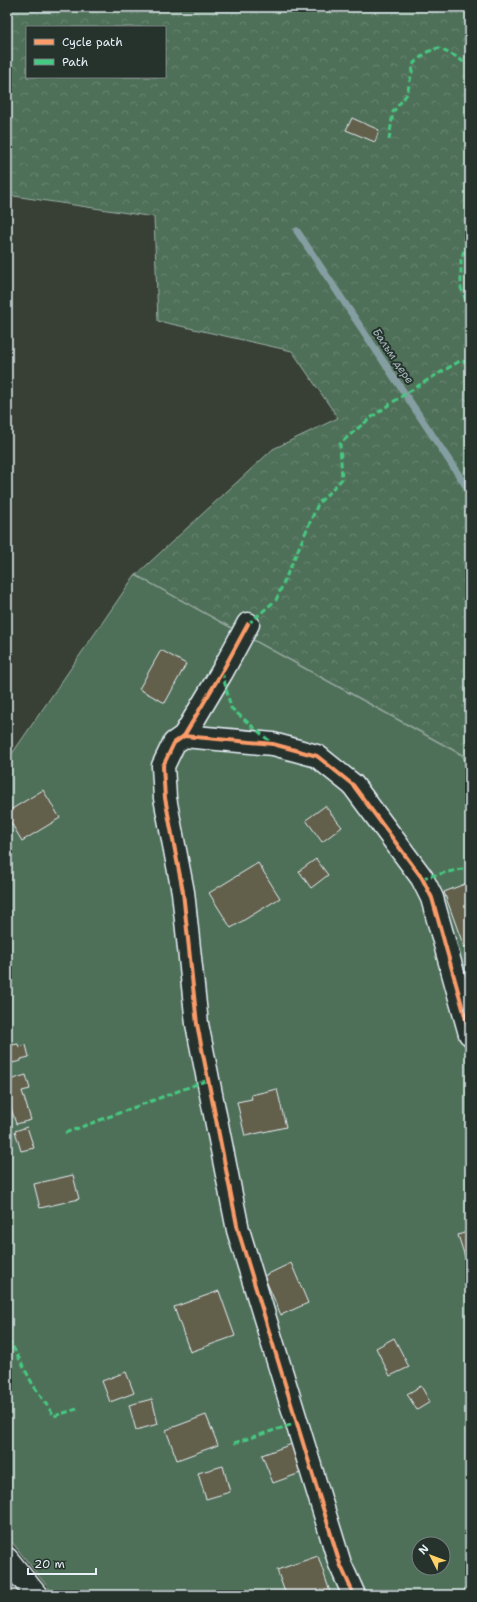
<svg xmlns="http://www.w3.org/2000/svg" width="477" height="1602" font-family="'Shantell Sans',sans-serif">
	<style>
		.forest { fill: url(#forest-crowns); stroke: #9cb0a8; fill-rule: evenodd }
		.garden { fill: #4f6f58; stroke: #9cb0a8; fill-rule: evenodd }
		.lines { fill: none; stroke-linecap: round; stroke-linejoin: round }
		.stream { stroke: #859ea2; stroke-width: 7 }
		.building { fill: #625e4b; stroke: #e8f1f8 }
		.minor-casing { stroke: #e8f1f8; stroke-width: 25 }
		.minor { stroke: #26332d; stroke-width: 22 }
		.quiet { stroke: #46c982; stroke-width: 3; stroke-dasharray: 6 3; stroke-linecap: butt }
		.cycleway-casing { stroke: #26332d; stroke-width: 6 }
		.cycleway { stroke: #fa9b69; stroke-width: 4 }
		.labels { text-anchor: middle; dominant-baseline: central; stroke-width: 4; stroke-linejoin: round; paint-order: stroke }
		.water-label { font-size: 11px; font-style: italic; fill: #a6babe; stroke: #26332d }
	</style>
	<defs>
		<pattern id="forest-crowns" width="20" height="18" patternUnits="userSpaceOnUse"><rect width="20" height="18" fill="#4f6f58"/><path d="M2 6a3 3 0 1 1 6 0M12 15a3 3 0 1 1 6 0" fill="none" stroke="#688471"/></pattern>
	</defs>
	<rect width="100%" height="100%" fill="#384036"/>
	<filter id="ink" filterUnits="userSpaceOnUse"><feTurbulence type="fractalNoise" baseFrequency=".025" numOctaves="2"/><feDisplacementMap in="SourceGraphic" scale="8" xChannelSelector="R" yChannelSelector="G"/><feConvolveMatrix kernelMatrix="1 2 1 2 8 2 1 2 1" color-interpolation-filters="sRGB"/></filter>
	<g filter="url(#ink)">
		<path class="forest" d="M7,7H470V780L463,755L136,575L273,449L338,418L292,351L158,321L154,217L7,195ZM27,27H165V77H27Z"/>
		<path class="garden" d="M135,575L463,756L470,784V1595H54L7,1536V761ZM419,1544H443V1568H419Z"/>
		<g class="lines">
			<path class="stream" d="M297,231L470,492"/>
		</g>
		<g class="building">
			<path d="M352,118L379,130L375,142L346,130Z"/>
			<path d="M161,650L186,664L165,703L139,689Z"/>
			<path d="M43,790L60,818L22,841L7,816V812Z"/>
			<path d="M325,806L342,827L322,842L306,820Z"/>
			<path d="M316,859L328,875L311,888L299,871Z"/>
			<path d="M258,863L280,898L231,928L209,893Z"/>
			<path d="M470,882V945L464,947L444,892Z"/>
			<path d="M10,1036L12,1045L18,1044L19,1047L26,1045L29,1057L21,1059V1061L7,1064V1037Z"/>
			<path d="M26,1075L30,1089L22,1091L31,1120L16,1124L7,1095V1081Z"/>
			<path d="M277,1089L286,1127L245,1136L237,1102L252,1099L251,1095Z"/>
			<path d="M27,1127L34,1148L21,1151L15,1131Z"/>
			<path d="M73,1175L79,1199L40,1208L34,1184Z"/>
			<path d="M470,1231V1258L466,1260L458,1235Z"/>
			<path d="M291,1263L308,1303L281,1315L264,1276Z"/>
			<path d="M219,1291L235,1336L190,1352L174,1307Z"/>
			<path d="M394,1338L409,1367L390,1376L376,1348Z"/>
			<path d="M126,1372L134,1393L110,1402L102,1381Z"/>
			<path d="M421,1386L430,1402L417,1410L407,1394Z"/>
			<path d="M152,1399L158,1424L136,1430L129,1405Z"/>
			<path d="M206,1415L218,1445L177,1460L166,1430Z"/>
			<path d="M292,1444L303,1472L273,1483L262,1455Z"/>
			<path d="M223,1466L230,1492L206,1499L198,1473Z"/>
			<path d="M318,1556L331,1595H286L277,1570Z"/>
		</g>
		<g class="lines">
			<g class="minor-casing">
				<g id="minor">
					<path d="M248,624L222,672L184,736L174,743L163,766L165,798L183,892L197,1024L238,1230L340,1564L354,1595"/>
					<path d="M184,736L273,744L317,756L353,785L422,878L432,898L470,1034"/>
					<path d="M7,1559L36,1595"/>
				</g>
			</g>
			<use href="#minor" class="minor"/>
			<g class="quiet">
				<path d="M389,140L393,112L407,94L414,63L427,52L438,48L457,57L470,67"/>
				<path d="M470,246L465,247L461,260V288L470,311"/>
				<path d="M248,624L276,600L318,504L342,479L340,444C376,410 417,386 460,361L470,362"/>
				<path d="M222,672L231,708L273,744"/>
				<path d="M422,878L470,867"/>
				<path d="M65,1133L208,1080"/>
				<path d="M7,1340L12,1345L32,1383L54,1416L80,1408"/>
				<path d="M234,1443L297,1423"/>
			</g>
			<g class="cycleway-casing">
				<g id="cycleway">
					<path d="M248,624L222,672L184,736L174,743L163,766L165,798L183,892L197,1024L238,1230L340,1564L354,1595"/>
					<path d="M184,736L273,744L317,756L353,785L422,878L432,898L470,1034"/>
				</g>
			</g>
			<use href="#cycleway" class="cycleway"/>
		</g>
	</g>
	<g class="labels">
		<g class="water-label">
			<text transform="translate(393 356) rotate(56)">Балъм дере</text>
		</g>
	</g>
	<rect width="477" height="1602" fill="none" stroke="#26332d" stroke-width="24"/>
	<rect x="12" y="12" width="453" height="1578" fill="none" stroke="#e8f1f8" stroke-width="1.5" filter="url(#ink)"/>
	<rect x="26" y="26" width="140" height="52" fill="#26332d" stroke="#747f7e"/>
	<rect x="34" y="39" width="20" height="6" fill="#fa9b69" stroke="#747f7e"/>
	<text x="62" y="46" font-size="12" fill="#e8f1f8">Cycle path</text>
	<rect x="34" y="59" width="20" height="6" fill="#46c982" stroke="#747f7e"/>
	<text x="62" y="66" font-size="12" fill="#e8f1f8">Path</text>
	<g transform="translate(431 1556) rotate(312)"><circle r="19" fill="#26332d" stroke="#747f7e"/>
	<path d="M0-3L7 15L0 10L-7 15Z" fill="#ffd166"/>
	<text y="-6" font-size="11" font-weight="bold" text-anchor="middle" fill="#e8f1f8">N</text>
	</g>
	<path d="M28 1568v6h68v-6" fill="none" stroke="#e8f1f8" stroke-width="2"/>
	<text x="34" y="1568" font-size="12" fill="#e8f1f8" stroke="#26332d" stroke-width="3" paint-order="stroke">20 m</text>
</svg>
